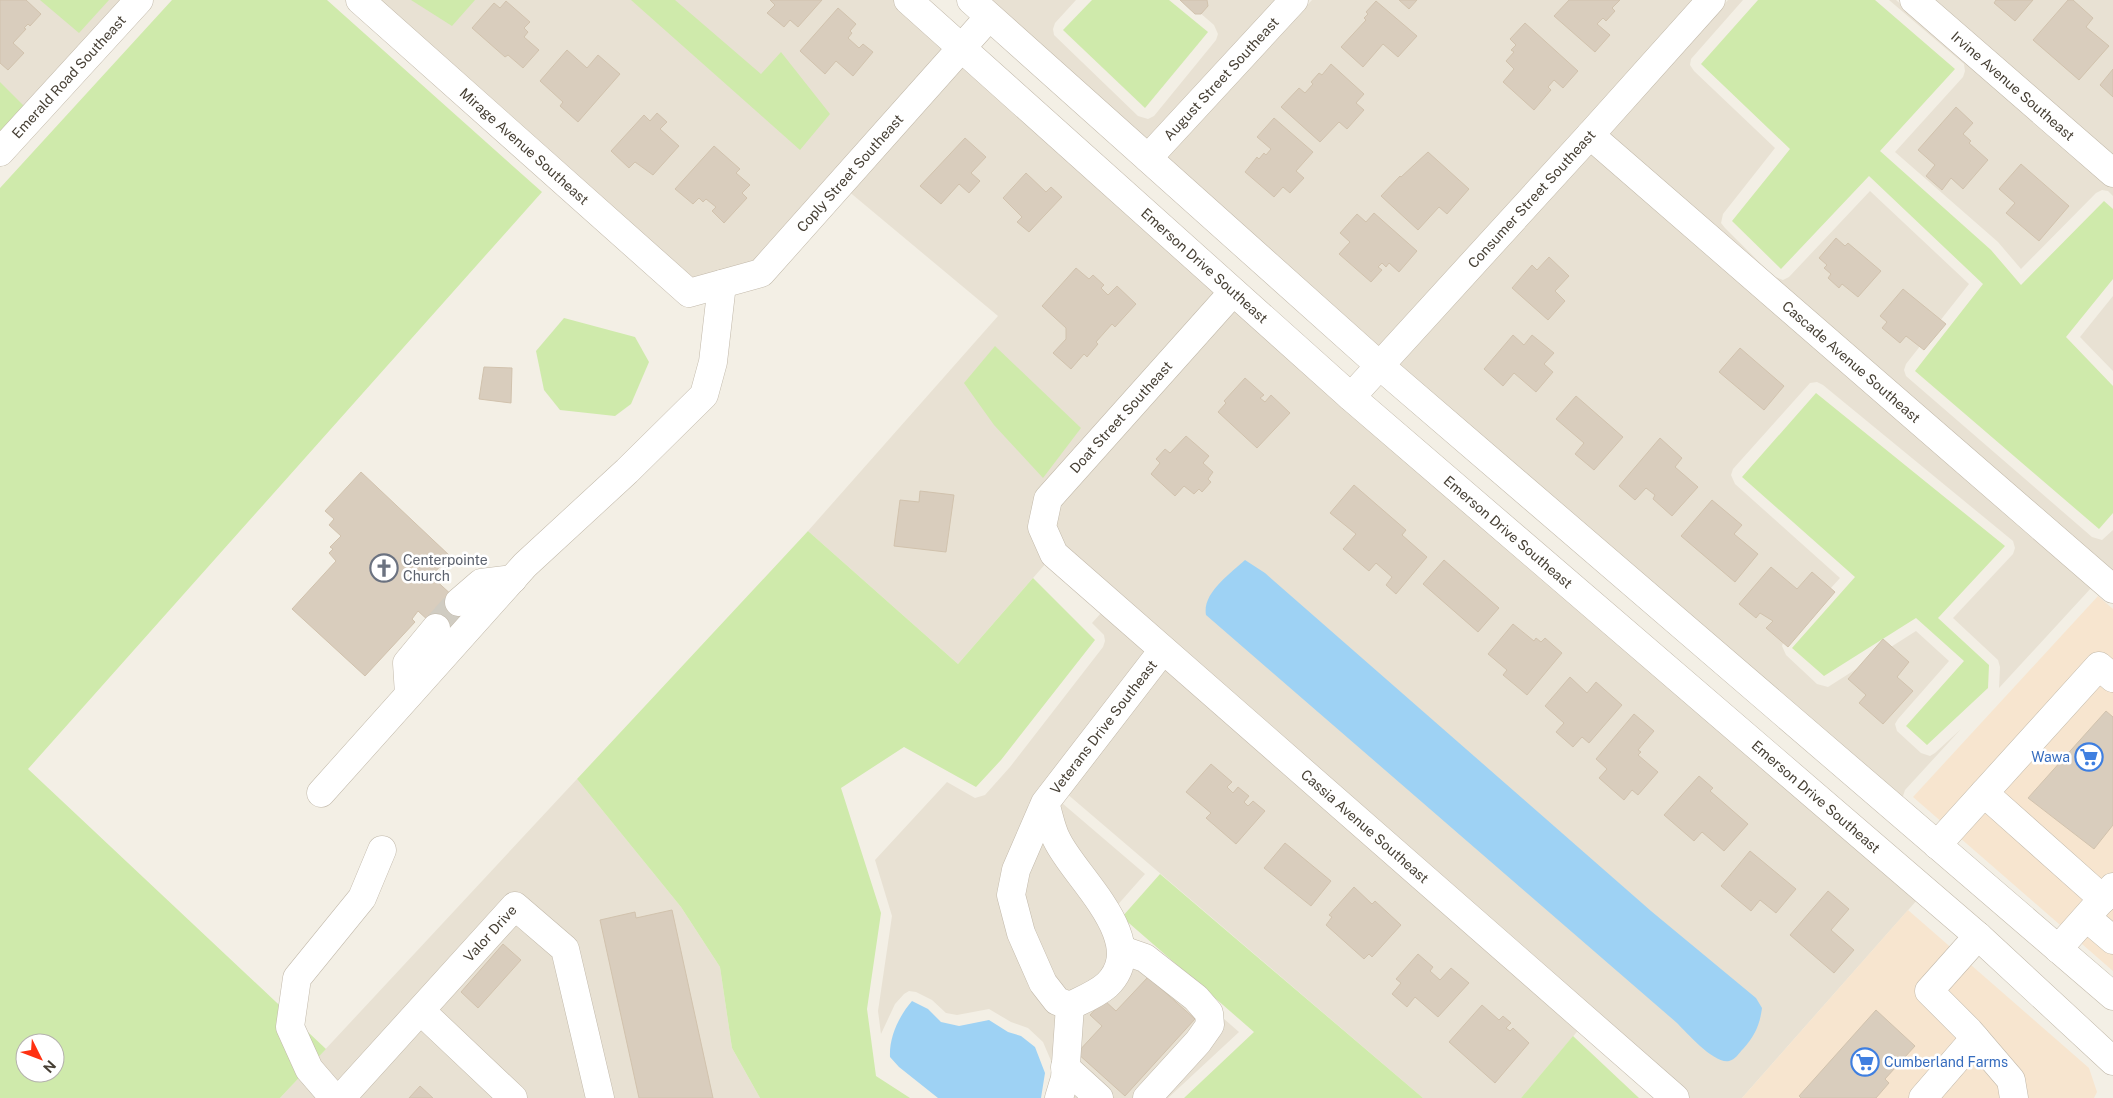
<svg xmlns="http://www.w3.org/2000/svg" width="2113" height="1098" font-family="'Public Sans',sans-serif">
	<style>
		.residential { fill: #e8e1d3 }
		.commercial { fill: #f7e5cf }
		.green { fill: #cfeaab; fill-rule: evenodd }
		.water { fill: #9ed2f4 }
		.building { fill: #d9cdbd; stroke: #d1c2ad }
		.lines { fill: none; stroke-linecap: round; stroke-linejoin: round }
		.minor-tunnel { stroke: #d0ccc2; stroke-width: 28; stroke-dasharray: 28 14; stroke-linecap: butt }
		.minor-casing { stroke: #c2b9aa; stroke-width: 29 }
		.minor { stroke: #fff; stroke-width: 28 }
		.labels { text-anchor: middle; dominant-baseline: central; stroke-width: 5; stroke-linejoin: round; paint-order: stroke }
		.street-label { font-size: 14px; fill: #463f34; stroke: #fff }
		.worship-label { font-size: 14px; fill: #5b616d; stroke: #fff; text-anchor: start }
		.shop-label { font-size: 14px; fill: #366cbe; stroke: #fff; text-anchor: end }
	</style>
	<rect width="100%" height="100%" fill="#f3efe5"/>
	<g class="residential">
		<path d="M0,0H139L0,152Z"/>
		<path d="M360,0H908L1925,891L1742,1098H1675L1586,1021L1521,1098H1423L1059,787L1163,651L1054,554L958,664L808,531L998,316L841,185L761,273L689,293Z"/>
		<path d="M988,0H1076L1055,23L1053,29L1054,35L1138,116L1148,119L1154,116L1216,40L1218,34L1214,25L1185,0H1276L1146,141Z"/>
		<path d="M1312,0H1693L1580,127L1377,348L1165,159Z"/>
		<path d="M1728,0H1743L1691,59L1690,65L1694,71L1775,148L1723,214L1721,223L1725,228L1773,276L1783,280L1789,277L1870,191L1969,284L1906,364L1904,370L1906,376L2092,537L2102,540L2113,530V574L1608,136Z"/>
		<path d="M1889,0H1896L2113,188V196L2108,191L2102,190L2096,193L2021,269L1998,242L1895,152L1963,77L1965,71L1964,64Z"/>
		<path d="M1931,0H2113V157Z"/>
		<path d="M1592,153L2092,587L1999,688L2000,667L1998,660L1953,618L2013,554L2015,548L2013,541L1823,385L1817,382L1810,383L1733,469L1731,475L1735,484L1840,578L1784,640L1782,646L1786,655L1817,684L1828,687L1916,631L1949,661L1898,719L1895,724L1897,731L1921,753L1930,756L1935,753L1961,729L1905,790L1903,796L1904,802L1397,365Z"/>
		<path d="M2113,296V371L2080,337Z"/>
		<path d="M1102,612L1146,651L1028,805L1049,821L1062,803L1145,874L1114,909L1113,922L1239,1032L1168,1098H1052L1055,1070L1043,1042L1028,1028L1011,1022L989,1009L957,1015L946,1013L932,1000L916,992L909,991L904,994L895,1004L881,1034L878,1011L892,916L875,860L947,782L975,798L985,795L1010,767L1103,647L1105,641L1104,635L1092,623Z"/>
		<path d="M577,779L681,907L720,967L732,1048L760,1098H280Z"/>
	</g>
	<g class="commercial">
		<path d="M2098,596L2113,609V971L1913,797Z"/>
		<path d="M1908,910L2089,1068L2097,1092L2094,1098H1742Z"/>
	</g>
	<g class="green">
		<path d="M40,0H109L79,33Z"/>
		<path d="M172,0H327L542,192L28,769L326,1049L280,1098H0V188ZM25,1043H55V1073H25Z"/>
		<path d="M411,0H475L452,26Z"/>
		<path d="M631,0H675L761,74L781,52L830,114L800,150Z"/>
		<path d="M1092,0H1169L1208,32L1145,108L1063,30Z"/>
		<path d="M1758,0H1875L1955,69L1880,151L1991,250L2021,285L2104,201L2113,209V279L2066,337L2113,386V513L2099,529L1915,371L1983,284L1869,176L1781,269L1732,221L1790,149L1701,64Z"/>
		<path d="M0,82L33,115L0,152Z"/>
		<path d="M564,318L635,337L649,362L631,404L615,416L560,410L544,390L536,351Z"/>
		<path d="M995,346L1081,428L1043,478L994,425L964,383Z"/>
		<path d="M1816,393L2005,546L1938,618L1989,665L1988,688L1927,745L1906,726L1964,661L1916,618L1824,676L1792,648L1855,577L1742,477Z"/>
		<path d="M808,531L958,664L1033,578L1095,640L1001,760L976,787L904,747L841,788L881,913L867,1009L876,1076L910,1098H760L732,1048L720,967L681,907L577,779Z"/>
		<path d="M1160,874L1423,1098H1184L1254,1032L1122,917Z"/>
		<path d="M1573,1036L1639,1098H1521Z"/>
	</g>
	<g class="water">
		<path d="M1245,560L1265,573L1651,911L1756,998L1762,1008C1760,1024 1755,1036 1743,1049C1739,1053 1735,1060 1729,1061C1714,1064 1687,1033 1677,1023L1206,615C1202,593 1230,574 1245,560Z"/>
		<path d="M912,1001L928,1009L941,1022L959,1026L989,1020L1008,1032L1021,1036L1035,1047L1045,1073L1041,1098H938L899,1067L890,1057C889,1037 899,1016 912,1001Z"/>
	</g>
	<g class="building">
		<path d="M0,0H26L41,14L30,26L28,24L24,28L26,29L13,43L24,53L8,70L0,63Z"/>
		<path d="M770,0H822L798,27L790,20L784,27L767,13L775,5Z"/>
		<path d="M1180,0H1207L1208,6L1201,14H1195Z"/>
		<path d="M1399,0H1417L1409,9Z"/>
		<path d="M1569,0H1620L1612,8L1615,11L1606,21L1603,18L1597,24L1610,35L1595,52L1554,16Z"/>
		<path d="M1996,0H2033L2015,21L1994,3Z"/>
		<path d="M2068,0H2073L2093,18L2086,27L2109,46L2079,80L2033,40Z"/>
		<path d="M506,1L530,22L524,28L528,32L524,37L539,50L523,68L508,55L505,57L472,28L494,3L500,8Z"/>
		<path d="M1376,1L1417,36L1398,57L1383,44L1363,67L1341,47L1366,20L1364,18L1368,14L1366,12Z"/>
		<path d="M838,8L856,24L850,31L852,33L848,38L859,48L863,44L873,52L853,76L836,61L825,74L800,51Z"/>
		<path d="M1525,23L1578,71L1563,88L1554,80L1548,87L1551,90L1534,110L1503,82L1514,69L1506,61L1514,52L1511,50L1516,45L1510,39Z"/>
		<path d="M567,50L587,68L598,55L620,74L578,122L560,106L563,102L540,81Z"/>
		<path d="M1331,64L1364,94L1356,103L1364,110L1347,129L1339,122L1320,142L1281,107L1299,88L1305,93L1313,84L1311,82L1319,73L1322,75Z"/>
		<path d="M2113,69V97L2100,85Z"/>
		<path d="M1956,107L1973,123L1963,134L1971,141L1969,143L1988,160L1963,189L1951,178L1942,190L1926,176L1935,165L1918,150Z"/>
		<path d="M657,113L667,122L660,129L679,146L653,175L635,162L629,168L611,151L644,115L650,121Z"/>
		<path d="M1274,118L1313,152L1296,171L1304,178L1290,193L1283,187L1274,197L1245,172L1257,157L1259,159L1264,153L1266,155L1271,149L1257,137Z"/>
		<path d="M965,138L986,157L971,173L980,181L969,193L959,184L941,204L920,186Z"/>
		<path d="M714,146L740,169L736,173L750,185L742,193L747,198L724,223L712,211L716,207L706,199L703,202L699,198L693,204L675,189Z"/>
		<path d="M1428,152L1469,189L1447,214L1439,207L1418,230L1381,196L1400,176L1401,177Z"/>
		<path d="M2021,164L2069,206L2039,241L2006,213L2015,203L1999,189Z"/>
		<path d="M1026,173L1046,192L1051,187L1062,197L1029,232L1017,222L1022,217L1003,198Z"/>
		<path d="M1374,213L1417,251L1399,272L1389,263L1386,267L1382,263L1378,267L1382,270L1371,282L1339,254L1350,242L1340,233L1357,214L1366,222Z"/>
		<path d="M1836,238L1845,246L1848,243L1881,271L1858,297L1842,284L1839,288L1828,278L1831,274L1824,268L1827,265L1819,258Z"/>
		<path d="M1549,257L1569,276L1555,291L1565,301L1548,320L1512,288L1532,265L1537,270Z"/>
		<path d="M1076,268L1089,279L1093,275L1104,285L1101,288L1108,295L1117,286L1136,304L1115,327L1112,324L1096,342L1098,344L1087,357L1084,354L1071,369L1053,353L1066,339V328L1042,306Z"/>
		<path d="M1903,289L1946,324L1924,350L1906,336L1900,343L1882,328L1887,322L1880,316Z"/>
		<path d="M1513,335L1524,345L1532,335L1554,353L1544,364L1553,372L1536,392L1514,373L1503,386L1484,369Z"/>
		<path d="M1740,348L1784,386L1764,410L1719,372Z"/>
		<path d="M484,367L512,368L511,403L479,399Z"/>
		<path d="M1245,378L1264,395L1260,398L1265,402L1271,395L1290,413L1257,448L1218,412L1226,403L1224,401Z"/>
		<path d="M1576,396L1623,437L1594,470L1575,454L1584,443L1556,419Z"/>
		<path d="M1186,436L1209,456L1203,463L1213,472L1208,479L1211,482L1202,492L1199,489L1194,494L1184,486L1175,496L1151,474L1160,463L1156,459L1165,449L1170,453Z"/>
		<path d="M1660,438L1682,458L1675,467L1698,487L1672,516L1653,499L1655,495L1646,488L1635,500L1619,486Z"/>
		<path d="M361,472L450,556L431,576L466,608L442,633L418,611L412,619L415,622L365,676L292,609L336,561L329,553L333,549L330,547L341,536L329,525L334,519L325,511Z"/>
		<path d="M1354,485L1406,530L1402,535L1427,557L1396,594L1386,585L1392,577L1376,563L1369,571L1343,549L1356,534L1330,513Z"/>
		<path d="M920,491L954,495L946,552L894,546L900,500L919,502Z"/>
		<path d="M1712,500L1742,525L1734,534L1758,554L1735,582L1681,536Z"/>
		<path d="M1444,560L1499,608L1478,632L1423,584Z"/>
		<path d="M1771,567L1797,589L1812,572L1835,592L1788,647L1766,628L1773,621L1760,613L1756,618L1739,604Z"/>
		<path d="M1513,624L1534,641L1536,638L1541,642L1545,638L1562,653L1527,695L1503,675L1507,670L1488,654Z"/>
		<path d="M1883,639L1909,662L1897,677L1913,691L1883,724L1859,703L1866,695L1848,679Z"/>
		<path d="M1570,677L1587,693L1596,682L1622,705L1589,743L1582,737L1573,747L1556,732L1564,723L1545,706Z"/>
		<path d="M2106,711L2113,717V825L2094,849L2028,798Z"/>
		<path d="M1634,714L1654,731L1638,750L1641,752L1638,755L1658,772L1638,795L1632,790L1624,800L1599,778L1607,769L1596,759Z"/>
		<path d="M1211,764L1232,782L1227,787L1233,793L1238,787L1249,796L1244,802L1248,806L1253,801L1265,811L1236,844L1206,818L1211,813L1186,792Z"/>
		<path d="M1699,776L1713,788L1710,791L1748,824L1724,851L1702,832L1694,841L1664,815Z"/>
		<path d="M1285,843L1331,881L1311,906L1264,868Z"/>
		<path d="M1750,851L1796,889L1776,913L1760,900L1751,911L1721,886Z"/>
		<path d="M1354,887L1372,904L1375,901L1401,925L1372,957L1369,954L1364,959L1326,925L1332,917L1329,915Z"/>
		<path d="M1828,891L1849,909L1831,930L1854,950L1834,973L1790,935Z"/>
		<path d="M672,910L713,1098H639L600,920L635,912L636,918Z"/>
		<path d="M503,944L521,960L478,1008L461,992Z"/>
		<path d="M1418,954L1433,967L1430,971L1440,980L1451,968L1469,983L1438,1017L1415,997L1407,1007L1392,994L1401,983L1396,979Z"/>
		<path d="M1148,977L1195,1019L1125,1096L1077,1053L1102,1026L1090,1015L1104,1000L1116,1011Z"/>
		<path d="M1482,1005L1499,1020L1503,1016L1511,1023L1506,1028L1510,1031L1513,1028L1529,1043L1495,1083L1449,1042Z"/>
		<path d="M1876,1010L1915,1046L1885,1079L1889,1083L1876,1098H1801L1799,1096Z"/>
		<path d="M420,1086L433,1098H409Z"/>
	</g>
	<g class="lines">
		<path class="minor-tunnel" d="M436,628L459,602"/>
		<g class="minor-casing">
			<g id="minor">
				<path id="s1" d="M360,0L689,293L761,273L989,17"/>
				<path id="s2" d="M908,0L1351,397L1978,936L2113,1061"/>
				<path d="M971,0L1379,365L2113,996"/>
				<path id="s3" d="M1914,0L2113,173"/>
				<path id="s4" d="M1590,135L2113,589"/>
				<path id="s5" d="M0,152L139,0"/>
				<path id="s6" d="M1148,158L1294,0"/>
				<path id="s7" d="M1233,292L1048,499L1042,527L1054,554L1675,1098"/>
				<path id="s8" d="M1351,397L1590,135L1711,0"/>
				<path d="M459,602L481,583L513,579"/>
				<path d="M409,694L407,663L436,628"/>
				<path d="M321,793L525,565L627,471L704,395L713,362L722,284"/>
				<path d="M1984,793L2103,899"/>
				<path id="s9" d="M1045,803C1049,815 1051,829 1057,840C1075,878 1152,941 1107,985C1097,994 1082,1000 1070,1006L1057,1001L1043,983L1021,933L1011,895L1016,870L1045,803L1163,650"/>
				<path d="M1937,845L2099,666L2113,678"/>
				<path d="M2087,918L2113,940"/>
				<path d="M1978,936L1929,991L1969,1031L2011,1080L2014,1098"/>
				<path d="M2058,949L2113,887"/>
				<path d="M1122,950L1145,958L1196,998L1209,1013L1210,1025L1198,1042L1147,1098"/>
				<path d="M421,1011L513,1098"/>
				<path d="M1065,1067L1099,1098"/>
				<path d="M334,1098L309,1069L290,1027L297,978L362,898L382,850"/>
				<path id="s10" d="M341,1098L515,906L565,949L600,1098"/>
				<path d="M1059,1098L1065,1078L1070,1006"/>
				<path d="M1923,1098L1975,1038"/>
			</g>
		</g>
		<use href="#minor" class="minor"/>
	</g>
	<defs>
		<g id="church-ring" transform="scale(1.4375)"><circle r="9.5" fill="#fff" stroke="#6b7280" stroke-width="1.5"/><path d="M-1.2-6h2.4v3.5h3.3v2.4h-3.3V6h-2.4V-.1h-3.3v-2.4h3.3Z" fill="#6b7280"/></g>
		<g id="supermarket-ring" transform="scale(1.4375)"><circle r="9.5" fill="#fff" stroke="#3f7fe0" stroke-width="1.5"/><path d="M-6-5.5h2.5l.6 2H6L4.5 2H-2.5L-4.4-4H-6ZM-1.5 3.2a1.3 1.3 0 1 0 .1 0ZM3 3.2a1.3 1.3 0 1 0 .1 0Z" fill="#3f7fe0"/></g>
	</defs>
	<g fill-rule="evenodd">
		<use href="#church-ring" x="384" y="568"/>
		<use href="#supermarket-ring" x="2089" y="757"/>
		<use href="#supermarket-ring" x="1865" y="1062"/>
	</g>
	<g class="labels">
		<g class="street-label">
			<text stroke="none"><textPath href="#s5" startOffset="102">Emerald Road Southeast</textPath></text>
			<text stroke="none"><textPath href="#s6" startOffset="108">August Street Southeast</textPath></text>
			<text stroke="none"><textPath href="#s3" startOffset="131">Irvine Avenue Southeast</textPath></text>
			<text stroke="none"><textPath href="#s1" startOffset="220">Mirage Avenue Southeast</textPath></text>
			<text stroke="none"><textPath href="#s1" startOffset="649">Coply Street Southeast</textPath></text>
			<text stroke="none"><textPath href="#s8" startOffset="268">Consumer Street Southeast</textPath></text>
			<text stroke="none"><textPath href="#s2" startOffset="398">Emerson Drive Southeast</textPath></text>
			<text stroke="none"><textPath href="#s4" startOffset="346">Cascade Avenue Southeast</textPath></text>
			<text transform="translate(1121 417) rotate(-48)">Doat Street Southeast</text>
			<text stroke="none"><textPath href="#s2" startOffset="802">Emerson Drive Southeast</textPath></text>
			<text stroke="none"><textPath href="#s9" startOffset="574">Veterans Drive Southeast</textPath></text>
			<text stroke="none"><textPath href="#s2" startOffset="1208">Emerson Drive Southeast</textPath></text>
			<text stroke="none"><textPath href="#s7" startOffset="749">Cassia Avenue Southeast</textPath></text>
			<text stroke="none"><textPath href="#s10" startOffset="222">Valor Drive</textPath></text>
		</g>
		<g class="worship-label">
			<text x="403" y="560">Centerpointe<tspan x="403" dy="16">Church</tspan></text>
		</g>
		<g class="shop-label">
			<text x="2070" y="757">Wawa</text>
			<text x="1884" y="1062" text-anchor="start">Cumberland Farms</text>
		</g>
	</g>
	<g transform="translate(40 1058) rotate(132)"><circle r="24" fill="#ffffff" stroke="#b5b2ae"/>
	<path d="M0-4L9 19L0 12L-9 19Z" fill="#ff3111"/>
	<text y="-8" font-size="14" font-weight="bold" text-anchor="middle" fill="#463f34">N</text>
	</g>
</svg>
